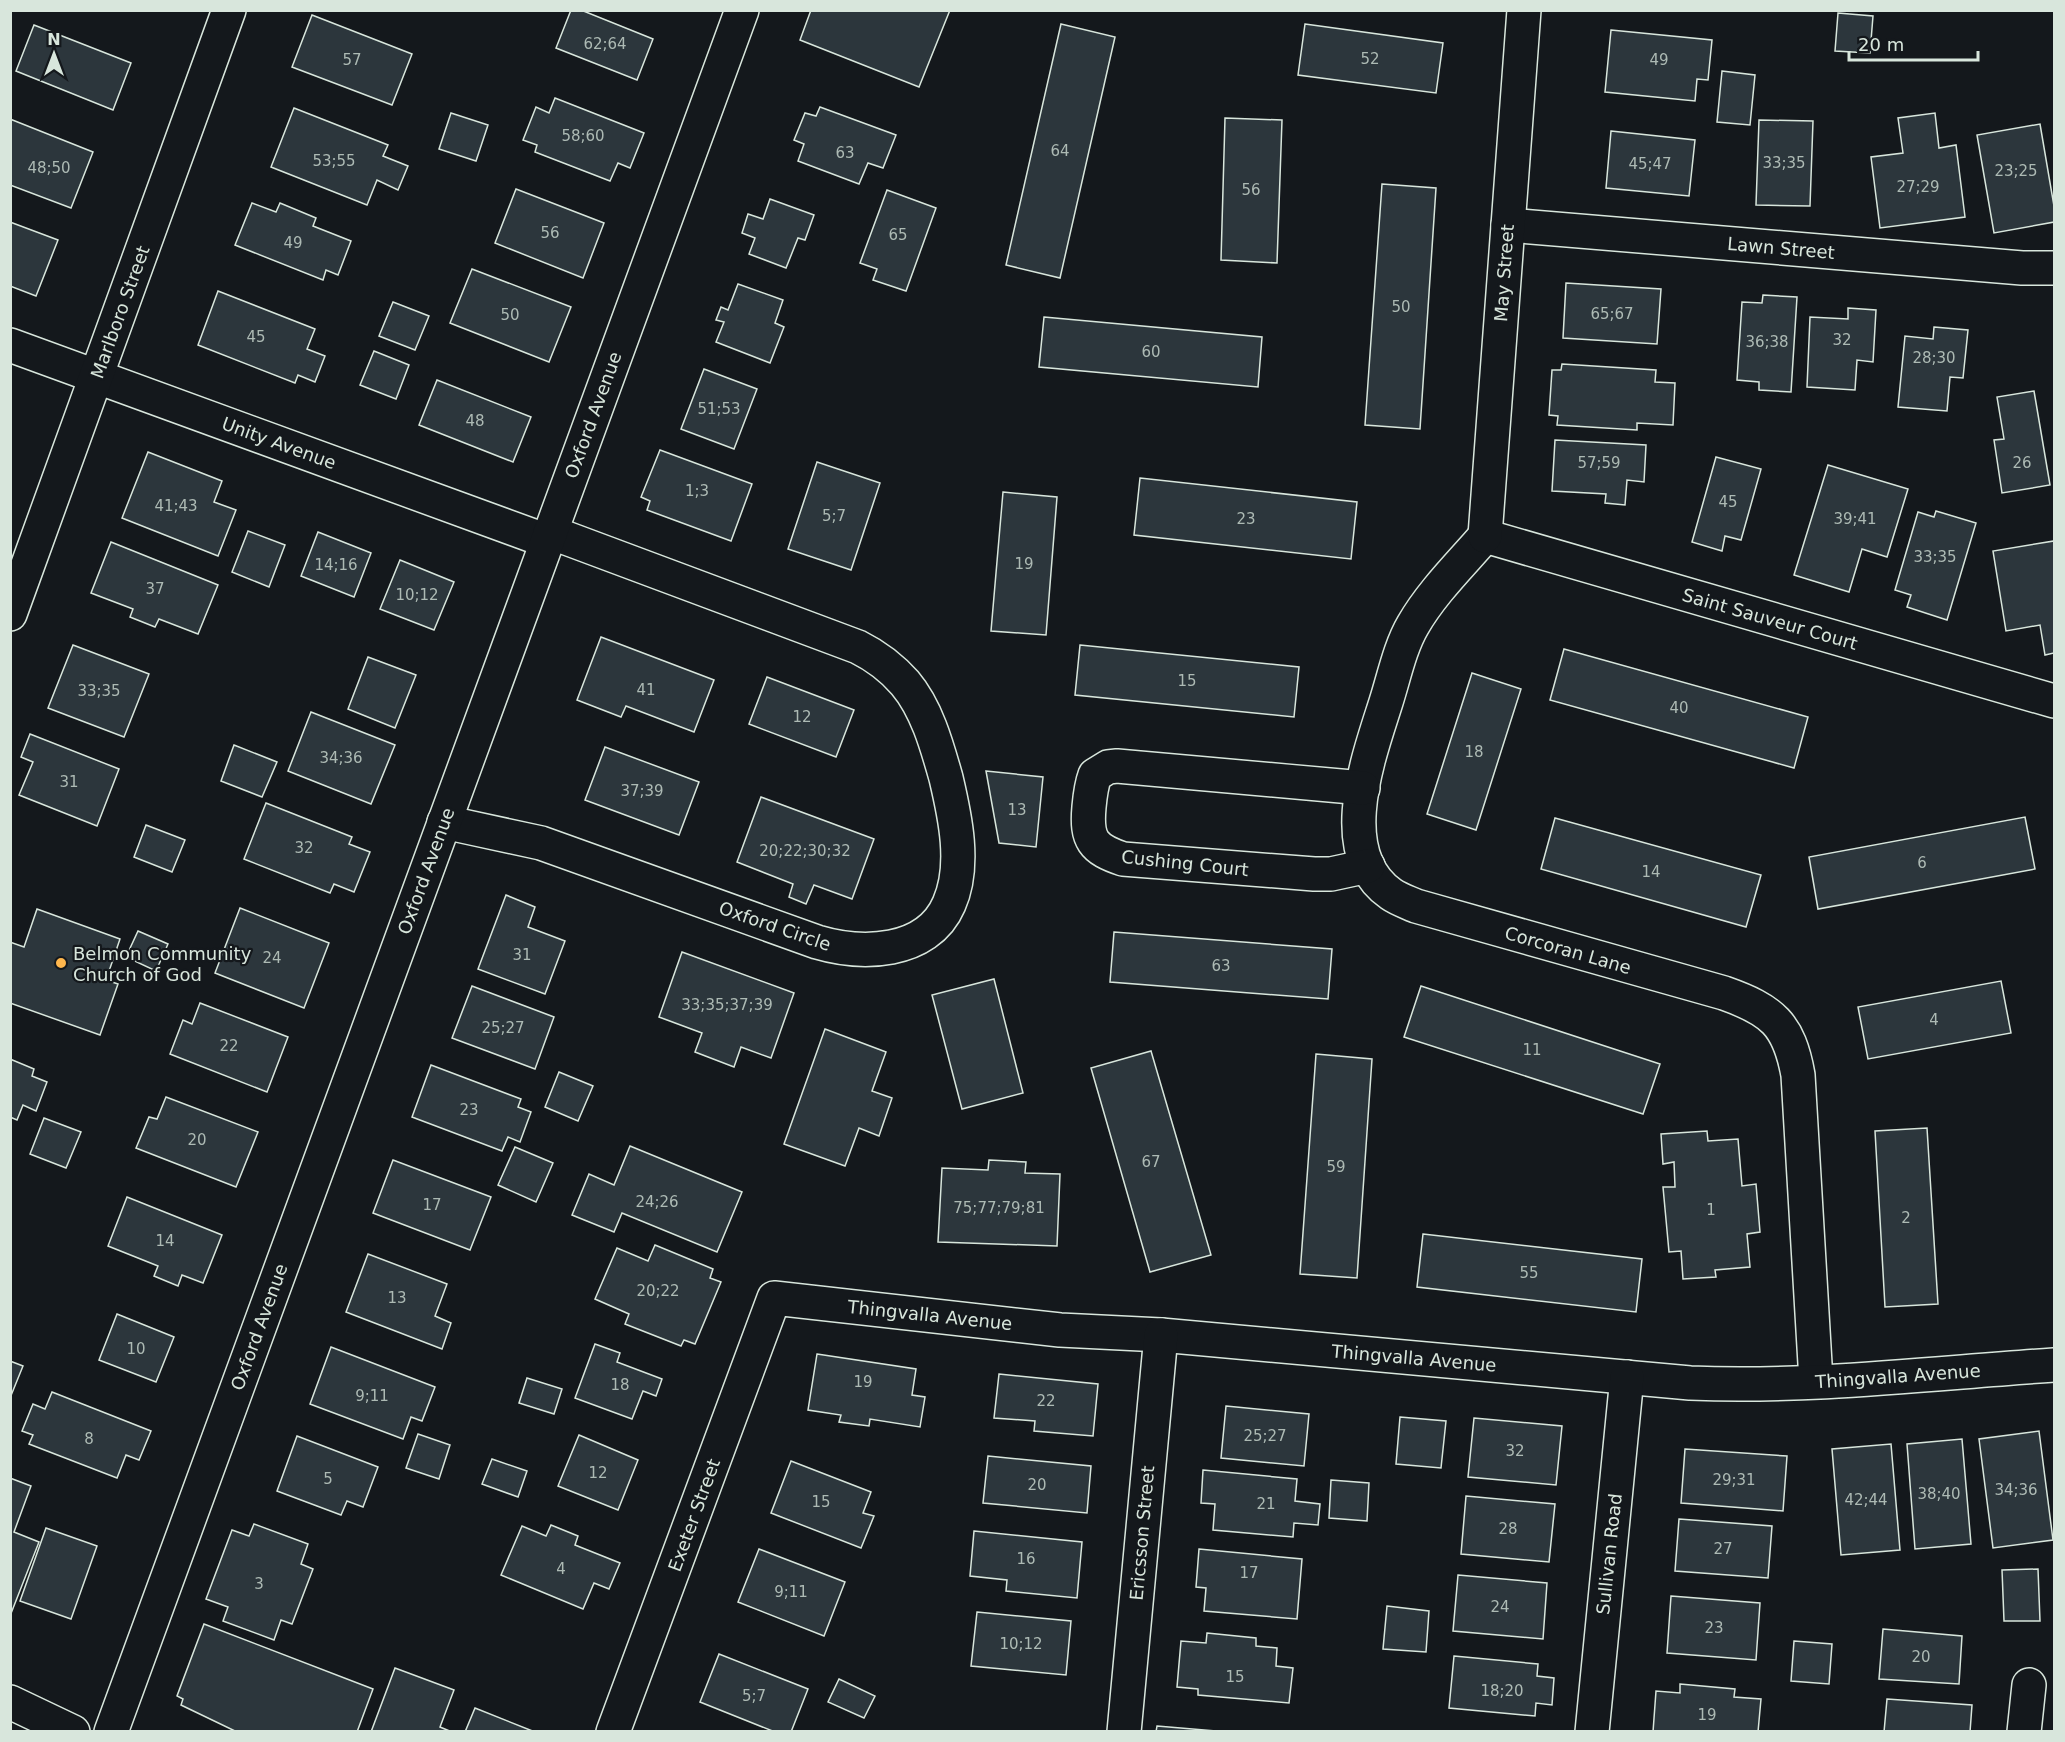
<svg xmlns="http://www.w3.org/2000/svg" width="2065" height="1742" font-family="'DejaVu Sans',sans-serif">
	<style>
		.building { fill: #2c363c; stroke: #d8e6dc; stroke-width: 1.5 }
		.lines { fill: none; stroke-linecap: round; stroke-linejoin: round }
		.minor-casing { stroke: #d8e6dc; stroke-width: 36 }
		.major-casing { stroke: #d8e6dc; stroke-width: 36 }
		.minor { stroke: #14181c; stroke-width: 33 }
		.major { stroke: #14181c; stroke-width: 33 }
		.poi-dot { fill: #ffb74d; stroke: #14181c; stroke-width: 2 }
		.labels { text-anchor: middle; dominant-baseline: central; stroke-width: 4.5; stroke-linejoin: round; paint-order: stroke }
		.number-label { font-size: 15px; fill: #adbab4 }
		.street-label { font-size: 18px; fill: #d8e6dc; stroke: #14181c }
		.poi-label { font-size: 18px; fill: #d8e6dc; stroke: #14181c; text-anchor: start }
	</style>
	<rect width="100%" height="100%" fill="#14181c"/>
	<g class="building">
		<path d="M571,10H581L653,39L637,80L556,48Z"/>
		<path d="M811,10H950L919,87L800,40Z"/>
		<path d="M1838,13L1873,16L1870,53L1835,51Z"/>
		<path d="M312,15L412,54L392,105L292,67Z"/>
		<path d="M1061,24L1115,37L1060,278L1006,265Z"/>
		<path d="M1305,24L1443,43L1436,93L1298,75Z"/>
		<path d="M34,25L131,63L113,110L16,71Z"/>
		<path d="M1611,30L1712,40L1708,80L1697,79L1695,101L1605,92Z"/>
		<path d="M1722,71L1755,75L1750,125L1717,122Z"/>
		<path d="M555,98L644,133L630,168L618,163L610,181L535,152L537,145L523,140L536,107L549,113Z"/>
		<path d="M820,107L896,135L883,168L868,163L859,184L798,161L804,144L794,140L805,113L816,116Z"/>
		<path d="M294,108L388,145L383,156L408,166L398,190L377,180L367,205L271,167Z"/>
		<path d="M451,113L488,125L476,161L439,149Z"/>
		<path d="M1935,113L1939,148L1956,145L1965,217L1880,228L1871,157L1903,153L1898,118Z"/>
		<path d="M1225,118L1282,120L1277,263L1221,260Z"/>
		<path d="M10,119L93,152L71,208L10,185Z"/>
		<path d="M1759,120L1813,121L1810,206L1756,205Z"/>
		<path d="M2040,124L2054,206V222L1994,233L1977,135Z"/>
		<path d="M1611,131L1695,140L1689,196L1606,188Z"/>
		<path d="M1382,184L1436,188L1420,429L1365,425Z"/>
		<path d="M516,189L604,223L583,278L495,243Z"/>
		<path d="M887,190L936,208L906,291L873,280L877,269L860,263Z"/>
		<path d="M770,199L814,215L805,240L798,238L786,268L749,254L755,238L742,233L748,214L763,219Z"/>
		<path d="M252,203L276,212L280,203L316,218L313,226L351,241L338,275L326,270L323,280L235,245Z"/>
		<path d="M10,222L58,240L36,296L10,286Z"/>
		<path d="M472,269L571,307L549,362L450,323Z"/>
		<path d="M1566,283L1661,289L1657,344L1563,338Z"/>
		<path d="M738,284L783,300L775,323L784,327L770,363L716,342L724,322L716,320L721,307L728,310Z"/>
		<path d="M218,291L315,329L307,349L325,356L315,382L298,375L295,383L198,345Z"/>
		<path d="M1763,295L1797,297L1791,392L1759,390V382L1737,380L1742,302L1762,303Z"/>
		<path d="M393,302L429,316L415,350L379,336Z"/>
		<path d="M1848,308L1876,310L1873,362L1857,360L1855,390L1807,387L1810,317L1848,319Z"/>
		<path d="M1044,317L1262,337L1258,387L1039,367Z"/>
		<path d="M1934,327L1968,330L1963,378L1950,377L1947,411L1898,407L1905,336L1933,339Z"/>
		<path d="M374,351L409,365L396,399L360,385Z"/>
		<path d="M1562,364L1656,370L1655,382L1675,383L1673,425L1637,423V430L1557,425L1558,416L1549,415L1552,370H1561Z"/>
		<path d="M704,369L757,389L734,449L681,429Z"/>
		<path d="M437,380L531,417L513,462L419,425Z"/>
		<path d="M2034,391L2050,485L2002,493L1994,440L2004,439L1997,397Z"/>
		<path d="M1555,440L1646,445L1644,482L1627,480L1625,505L1605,503L1606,494L1552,491Z"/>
		<path d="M660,450L752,484L731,541L647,510L650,501L641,497Z"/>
		<path d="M148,452L222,481L214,502L236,510L218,556L122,518Z"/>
		<path d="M1716,457L1761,469L1741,540L1725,536L1722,551L1692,542Z"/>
		<path d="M817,462L880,483L851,570L788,549Z"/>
		<path d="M1828,465L1908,489L1887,557L1862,549L1849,592L1794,575Z"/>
		<path d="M1140,478L1357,502L1351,559L1134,535Z"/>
		<path d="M1003,492L1057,497L1046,635L991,631Z"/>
		<path d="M1936,511L1976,523L1947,620L1907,607L1911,595L1895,590L1918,512L1934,517Z"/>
		<path d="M248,531L285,545L269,587L232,572Z"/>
		<path d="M318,532L371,553L354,597L301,576Z"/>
		<path d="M2054,541V653L2045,655L2040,625L2006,631L1993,551Z"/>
		<path d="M111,542L218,585L198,634L159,619L155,627L130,617L133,609L91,593Z"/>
		<path d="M400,560L454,582L434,630L380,609Z"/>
		<path d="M601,637L714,680L694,732L626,706L621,717L577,700Z"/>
		<path d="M73,645L149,674L124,737L48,708Z"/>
		<path d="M1080,645L1299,667L1294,717L1075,695Z"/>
		<path d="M1564,649L1808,717L1794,768L1550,700Z"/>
		<path d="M368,657L416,675L395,728L348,709Z"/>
		<path d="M1472,673L1521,689L1476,830L1427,814Z"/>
		<path d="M767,677L854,710L836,757L749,724Z"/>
		<path d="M311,712L395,745L371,804L288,771Z"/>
		<path d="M30,734L119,769L97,826L19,795L33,762L21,757Z"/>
		<path d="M234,745L277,762L262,797L221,781Z"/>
		<path d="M605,747L699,782L679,835L585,800Z"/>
		<path d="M986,771L1043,777L1036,847L999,843Z"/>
		<path d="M761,797L874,839L852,899L814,885L806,904L789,897L793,884L737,862Z"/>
		<path d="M266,803L352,837L349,844L370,852L354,892L334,884L330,893L244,859Z"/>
		<path d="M2025,817L2035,869L1818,909L1809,857Z"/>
		<path d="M1555,818L1761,875L1746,927L1541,869Z"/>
		<path d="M146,825L185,840L172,872L134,857Z"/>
		<path d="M506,895L535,907L528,927L565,941L545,994L478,969Z"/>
		<path d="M240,908L329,943L304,1008L215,973Z"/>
		<path d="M37,909L120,939L106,980L118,984L100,1035L10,1003V942L24,947Z"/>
		<path d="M138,931L168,944L156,971L126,957Z"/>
		<path d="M1114,932L1332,949L1328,999L1110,982Z"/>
		<path d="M682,952L794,993L771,1058L741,1047L734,1067L695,1052L702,1033L659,1017Z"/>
		<path d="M994,979L1023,1093L962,1109L932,995Z"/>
		<path d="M2001,981L2011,1033L1868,1059L1858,1007Z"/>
		<path d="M472,986L554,1017L535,1069L452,1038Z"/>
		<path d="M1421,986L1660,1064L1643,1114L1404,1037Z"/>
		<path d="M200,1003L288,1037L267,1092L170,1054L183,1020L192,1024Z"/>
		<path d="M825,1029L886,1052L872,1091L892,1098L879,1136L859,1128L845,1166L784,1144Z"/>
		<path d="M1151,1051L1211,1255L1150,1272L1091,1068Z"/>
		<path d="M1316,1054L1372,1059L1357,1278L1300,1274Z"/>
		<path d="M10,1059L34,1069L32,1076L47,1082L36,1111L23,1105L17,1120L10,1117Z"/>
		<path d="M431,1065L521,1099L518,1107L531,1112L520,1142L508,1137L502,1151L412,1117Z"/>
		<path d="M559,1072L593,1086L578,1121L545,1107Z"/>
		<path d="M166,1097L258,1132L236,1187L136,1148L149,1117L157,1119Z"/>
		<path d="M44,1118L81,1132L66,1168L30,1154Z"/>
		<path d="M1927,1128L1938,1304L1885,1307L1875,1131Z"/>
		<path d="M1707,1131L1708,1141L1738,1139L1742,1186L1756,1184L1760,1232L1747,1234L1750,1267L1715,1270L1716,1277L1683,1279L1681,1251L1669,1252L1663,1187H1675L1674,1162L1663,1164L1661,1134Z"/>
		<path d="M630,1146L742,1192L717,1252L622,1213L614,1232L572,1215L589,1174L614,1185Z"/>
		<path d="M515,1147L553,1163L536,1202L498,1185Z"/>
		<path d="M393,1160L491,1197L470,1250L373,1213Z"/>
		<path d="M989,1160L1026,1162L1025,1173L1060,1174L1057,1246L938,1242L942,1168L988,1170Z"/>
		<path d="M127,1197L222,1235L203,1283L182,1275L178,1286L154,1276L158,1266L108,1246Z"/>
		<path d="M1423,1234L1642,1259L1636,1312L1417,1287Z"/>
		<path d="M655,1245L713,1269L710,1278L721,1282L695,1344L684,1340L681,1346L625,1324L629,1314L595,1299L617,1248L648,1261Z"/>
		<path d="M368,1254L447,1284L435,1316L451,1323L442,1349L346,1312Z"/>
		<path d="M117,1314L174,1337L156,1382L99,1360Z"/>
		<path d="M595,1344L620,1353L617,1362L662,1379L656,1396L643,1391L632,1419L575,1398Z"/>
		<path d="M331,1347L435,1387L422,1421L411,1417L403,1439L310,1404Z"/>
		<path d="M817,1354L916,1369L912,1395L925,1397L920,1427L870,1419L869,1426L839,1422L841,1415L808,1410Z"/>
		<path d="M10,1361L23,1366L10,1398Z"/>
		<path d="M999,1374L1098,1384L1093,1436L1034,1431L1035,1421L994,1418Z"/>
		<path d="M527,1378L562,1389L554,1414L519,1403Z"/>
		<path d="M52,1392L151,1431L139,1460L126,1455L117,1478L29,1444L33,1435L22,1431L33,1404L45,1409Z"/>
		<path d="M1226,1406L1309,1414L1304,1466L1221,1458Z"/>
		<path d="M1400,1417L1446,1421L1441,1468L1396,1464Z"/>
		<path d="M1474,1418L1562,1426L1556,1485L1468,1477Z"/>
		<path d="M2039,1431L2053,1540L1993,1548L1979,1439Z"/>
		<path d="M418,1434L450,1445L439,1479L406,1468Z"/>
		<path d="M579,1435L638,1460L618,1510L558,1486Z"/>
		<path d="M297,1436L378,1467L363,1507L347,1501L341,1515L277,1491Z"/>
		<path d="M1962,1439L1971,1544L1915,1549L1907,1444Z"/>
		<path d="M1891,1444L1900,1550L1841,1555L1832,1449Z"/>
		<path d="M1685,1449L1787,1456L1783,1511L1681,1503Z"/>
		<path d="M988,1456L1091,1466L1087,1513L983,1503Z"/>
		<path d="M492,1459L527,1471L518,1497L482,1484Z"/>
		<path d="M791,1461L871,1492L863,1513L874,1516L861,1548L771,1513Z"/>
		<path d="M1203,1470L1297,1479L1295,1501L1320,1504L1318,1525L1294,1523L1293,1537L1213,1530L1215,1504L1201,1503Z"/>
		<path d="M10,1478L31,1486L14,1532L39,1542L10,1616Z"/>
		<path d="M1331,1480L1369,1483L1367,1521L1329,1518Z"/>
		<path d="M1466,1496L1555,1504L1549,1562L1461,1554Z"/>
		<path d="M1679,1519L1772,1526L1768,1578L1675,1571Z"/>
		<path d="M254,1524L308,1544L301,1564L313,1569L292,1624L281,1620L274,1640L223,1621L228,1607L206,1599L232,1530L249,1536Z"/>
		<path d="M551,1525L578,1536L575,1545L620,1563L609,1589L594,1583L583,1609L501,1575L522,1526L546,1536Z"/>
		<path d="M46,1528L97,1546L71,1619L20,1601Z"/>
		<path d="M974,1531L1082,1542L1077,1598L1006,1591L1007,1580L970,1576Z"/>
		<path d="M759,1549L845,1582L824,1636L738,1602Z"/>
		<path d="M1199,1549L1302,1559L1297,1619L1204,1611L1206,1588L1196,1587Z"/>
		<path d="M2038,1569L2040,1621H2004L2002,1570Z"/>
		<path d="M1458,1575L1547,1583L1543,1639L1453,1631Z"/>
		<path d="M1671,1596L1760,1603L1756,1660L1667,1653Z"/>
		<path d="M1387,1606L1429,1611L1426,1652L1383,1649Z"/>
		<path d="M977,1612L1071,1621L1066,1675L971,1666Z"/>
		<path d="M204,1624L373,1689L357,1732H237L181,1705L183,1699L177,1696Z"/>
		<path d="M1883,1629L1962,1636L1959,1684L1879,1679Z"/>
		<path d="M1207,1633L1256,1638V1646L1277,1648L1276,1666L1293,1668L1289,1703L1198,1695V1689L1177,1687L1181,1641L1206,1643Z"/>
		<path d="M1794,1641L1832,1644L1829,1684L1791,1681Z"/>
		<path d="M719,1654L808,1689L791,1732H775L700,1702Z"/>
		<path d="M1454,1656L1538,1664L1537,1676L1554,1678L1552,1705L1536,1703L1535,1716L1449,1708Z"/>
		<path d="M395,1668L454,1690L440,1727L452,1732H371Z"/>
		<path d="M839,1679L875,1696L864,1718L828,1702Z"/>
		<path d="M1680,1684L1735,1689L1734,1697L1761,1699L1758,1732H1653L1656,1691L1680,1693Z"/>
		<path d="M1887,1699L1972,1705L1970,1732H1884Z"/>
		<path d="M475,1708L535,1732H465Z"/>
		<path d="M1157,1726L1228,1732H1156Z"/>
	</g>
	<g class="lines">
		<g class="minor-casing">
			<g id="minor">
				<path d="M1508,225L2022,268H2054"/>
				<path d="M10,345L547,541"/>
				<path d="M1485,536C1461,564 1432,592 1413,625C1400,647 1394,677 1386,702C1369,756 1332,853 1391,894C1398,899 1407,902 1416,906L1724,993C1772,1010 1789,1024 1798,1075L1816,1381"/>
				<path d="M1485,536L2054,701"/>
				<path d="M1485,536L1524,10"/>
				<path d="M10,614L229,10"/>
				<path d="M1363,788L1117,766L1108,767L1095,775C1091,786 1090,796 1089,807C1086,840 1093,849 1123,859L1314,874H1331L1368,866"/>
				<path d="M444,822L541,843L817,942C861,955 927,955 949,904C966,866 955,816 946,778C937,746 927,709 905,683C891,667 876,656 858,647L550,532"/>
				<path d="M111,1732L742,10"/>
				<path d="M613,1732L774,1298L1060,1330L1161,1335L1690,1383C1811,1388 1934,1373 2054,1365"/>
				<path d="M1124,1732L1161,1335"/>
				<path d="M1592,1732L1627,1377"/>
				<path d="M2024,1732L2029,1685"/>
			</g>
		</g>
		<g class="major-casing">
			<path id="major" d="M10,1702L73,1732"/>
		</g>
		<use href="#minor" class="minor"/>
		<use href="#major" class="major"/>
	</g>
	<circle class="poi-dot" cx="61" cy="963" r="6"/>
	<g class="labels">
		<g class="number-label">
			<text x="605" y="44">62;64</text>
			<text x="1370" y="59">52</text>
			<text x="352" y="60">57</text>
			<text x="1659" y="60">49</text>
			<text x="583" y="136">58;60</text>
			<text x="1060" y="151">64</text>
			<text x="845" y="153">63</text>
			<text x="334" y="161">53;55</text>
			<text x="1784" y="163">33;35</text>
			<text x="1650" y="164">45;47</text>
			<text x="49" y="168">48;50</text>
			<text x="2016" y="171">23;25</text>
			<text x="1918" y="187">27;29</text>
			<text x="1251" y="190">56</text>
			<text x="550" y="233">56</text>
			<text x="898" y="235">65</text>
			<text x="293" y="243">49</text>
			<text x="1401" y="307">50</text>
			<text x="1612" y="314">65;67</text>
			<text x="510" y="315">50</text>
			<text x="256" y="337">45</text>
			<text x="1842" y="340">32</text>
			<text x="1767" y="342">36;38</text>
			<text x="1151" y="352">60</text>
			<text x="1934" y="358">28;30</text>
			<text x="719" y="409">51;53</text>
			<text x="475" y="421">48</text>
			<text x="1599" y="463">57;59</text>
			<text x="2022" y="463">26</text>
			<text x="697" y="491">1;3</text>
			<text x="1728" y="502">45</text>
			<text x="176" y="506">41;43</text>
			<text x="834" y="516">5;7</text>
			<text x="1246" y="519">23</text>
			<text x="1855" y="519">39;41</text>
			<text x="1935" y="557">33;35</text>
			<text x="1024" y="564">19</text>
			<text x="336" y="565">14;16</text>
			<text x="155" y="589">37</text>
			<text x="417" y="595">10;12</text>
			<text x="1187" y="681">15</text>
			<text x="646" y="690">41</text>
			<text x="99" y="691">33;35</text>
			<text x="1679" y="708">40</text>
			<text x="802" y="717">12</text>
			<text x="1474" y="752">18</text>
			<text x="341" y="758">34;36</text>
			<text x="69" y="782">31</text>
			<text x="642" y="791">37;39</text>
			<text x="1017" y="810">13</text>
			<text x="304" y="848">32</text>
			<text x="805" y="851">20;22;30;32</text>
			<text x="1922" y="863">6</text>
			<text x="1651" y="872">14</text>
			<text x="522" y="955">31</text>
			<text x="272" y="958">24</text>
			<text x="1221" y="966">63</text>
			<text x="727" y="1005">33;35;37;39</text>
			<text x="1934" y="1020">4</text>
			<text x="503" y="1028">25;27</text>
			<text x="229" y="1046">22</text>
			<text x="1532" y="1050">11</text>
			<text x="469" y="1110">23</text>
			<text x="197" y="1140">20</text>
			<text x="1151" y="1162">67</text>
			<text x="1336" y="1167">59</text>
			<text x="657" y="1202">24;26</text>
			<text x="432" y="1205">17</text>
			<text x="999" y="1208">75;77;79;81</text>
			<text x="1711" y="1210">1</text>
			<text x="1906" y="1218">2</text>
			<text x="165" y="1241">14</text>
			<text x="1529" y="1273">55</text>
			<text x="658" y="1291">20;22</text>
			<text x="397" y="1298">13</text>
			<text x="136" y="1349">10</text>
			<text x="863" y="1382">19</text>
			<text x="620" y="1385">18</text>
			<text x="372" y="1396">9;11</text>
			<text x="1046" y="1401">22</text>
			<text x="1265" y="1436">25;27</text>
			<text x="89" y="1439">8</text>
			<text x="1515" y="1451">32</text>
			<text x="598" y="1473">12</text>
			<text x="328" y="1479">5</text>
			<text x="1734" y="1480">29;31</text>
			<text x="1037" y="1485">20</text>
			<text x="2016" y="1490">34;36</text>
			<text x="1939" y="1494">38;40</text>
			<text x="1866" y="1500">42;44</text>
			<text x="821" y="1502">15</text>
			<text x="1266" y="1504">21</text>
			<text x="1508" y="1529">28</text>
			<text x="1723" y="1549">27</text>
			<text x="1026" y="1559">16</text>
			<text x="561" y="1569">4</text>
			<text x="1249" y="1573">17</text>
			<text x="259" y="1584">3</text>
			<text x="791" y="1592">9;11</text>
			<text x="1500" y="1607">24</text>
			<text x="1714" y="1628">23</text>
			<text x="1021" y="1644">10;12</text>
			<text x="1921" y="1657">20</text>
			<text x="1235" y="1677">15</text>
			<text x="1502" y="1691">18;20</text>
			<text x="754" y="1696">5;7</text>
			<text x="1707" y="1715">19</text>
		</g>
		<g class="street-label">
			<text transform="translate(1781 248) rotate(5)">Lawn Street</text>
			<text transform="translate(1504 273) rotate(-86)">May Street</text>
			<text transform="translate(120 312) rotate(-70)">Marlboro Street</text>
			<text transform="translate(593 415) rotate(-70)">Oxford Avenue</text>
			<text transform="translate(279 443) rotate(20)">Unity Avenue</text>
			<text transform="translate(1770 619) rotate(16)">Saint Sauveur Court</text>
			<text transform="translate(1185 863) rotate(6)">Cushing Court</text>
			<text transform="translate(426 871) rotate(-70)">Oxford Avenue</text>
			<text transform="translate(775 926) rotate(19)">Oxford Circle</text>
			<text transform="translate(1568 950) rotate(16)">Corcoran Lane</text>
			<text transform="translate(930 1315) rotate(6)">Thingvalla Avenue</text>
			<text transform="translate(259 1327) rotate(-70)">Oxford Avenue</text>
			<text transform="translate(1414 1358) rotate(5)">Thingvalla Avenue</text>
			<text transform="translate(1898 1376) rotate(-4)">Thingvalla Avenue</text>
			<text transform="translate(694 1515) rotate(-70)">Exeter Street</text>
			<text transform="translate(1142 1533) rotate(-85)">Ericsson Street</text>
			<text transform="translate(1609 1554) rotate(-84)">Sullivan Road</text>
		</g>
		<g class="poi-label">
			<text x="73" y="953">Belmon Community<tspan x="73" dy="21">Church of God</tspan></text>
		</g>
	</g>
	<rect width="2065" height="1742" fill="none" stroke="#d8e6dc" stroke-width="24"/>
	<g transform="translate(54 54)" stroke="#14181c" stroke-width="4.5" paint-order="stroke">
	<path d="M0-4.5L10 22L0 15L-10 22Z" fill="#d8e6dc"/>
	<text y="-9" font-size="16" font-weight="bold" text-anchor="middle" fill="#d8e6dc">N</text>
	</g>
	<path d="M1849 51v9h129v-9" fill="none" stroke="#d8e6dc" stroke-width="3"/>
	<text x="1858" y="51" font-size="18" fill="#d8e6dc" stroke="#14181c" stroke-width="4.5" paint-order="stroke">20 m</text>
</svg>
